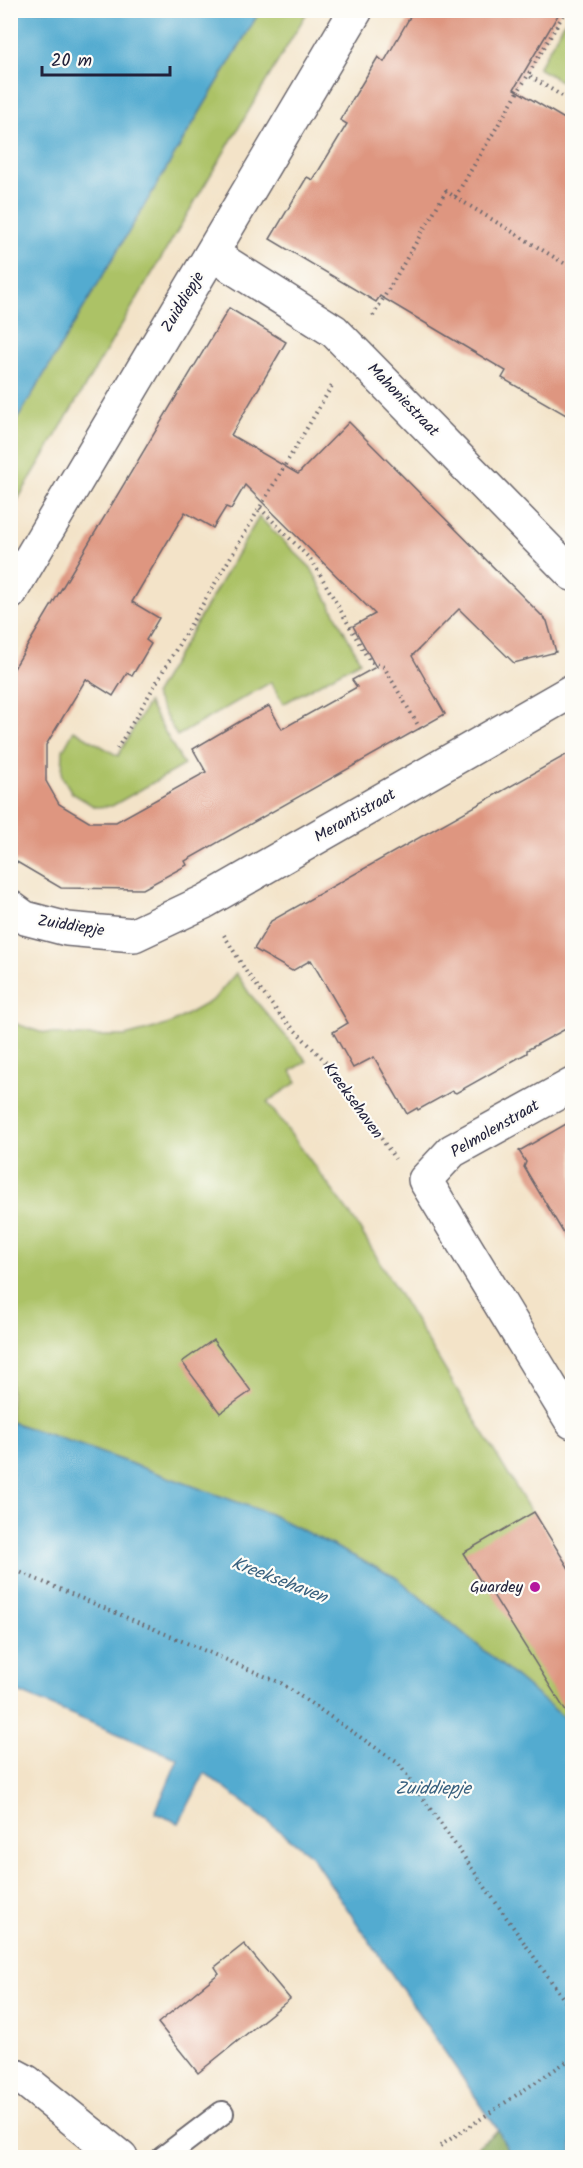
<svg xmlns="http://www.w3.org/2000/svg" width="583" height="2168" font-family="Kalam,sans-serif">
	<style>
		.green { fill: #acc266; stroke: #677250; stroke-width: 1.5 }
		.forest { fill: #89a85b; stroke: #56654b; stroke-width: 1.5 }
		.water { fill: #53abd0; stroke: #3a6686; stroke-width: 1.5 }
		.building { fill: #de9680; fill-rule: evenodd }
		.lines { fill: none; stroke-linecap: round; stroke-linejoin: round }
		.lane-casing { stroke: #6b666c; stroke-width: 26 }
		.street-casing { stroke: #6b666c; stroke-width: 36 }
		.path { stroke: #6b666c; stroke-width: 4; stroke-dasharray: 1.5 4.5; stroke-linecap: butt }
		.lane { stroke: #fff; stroke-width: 22 }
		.street { stroke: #fff; stroke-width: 33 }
		.poi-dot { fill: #b5179e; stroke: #fdfcf7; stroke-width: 2 }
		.labels { text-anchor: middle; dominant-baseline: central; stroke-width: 4.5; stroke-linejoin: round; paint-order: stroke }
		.street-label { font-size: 16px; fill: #22223b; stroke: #fdfcf7 }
		.poi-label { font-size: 16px; fill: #22223b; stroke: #fdfcf7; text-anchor: end }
		.water-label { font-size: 18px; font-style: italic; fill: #38607e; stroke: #fdfcf7 }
	</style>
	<rect width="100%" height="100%" fill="#fdfcf7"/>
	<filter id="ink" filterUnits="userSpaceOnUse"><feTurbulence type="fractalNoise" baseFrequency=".0167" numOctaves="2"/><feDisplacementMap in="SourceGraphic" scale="12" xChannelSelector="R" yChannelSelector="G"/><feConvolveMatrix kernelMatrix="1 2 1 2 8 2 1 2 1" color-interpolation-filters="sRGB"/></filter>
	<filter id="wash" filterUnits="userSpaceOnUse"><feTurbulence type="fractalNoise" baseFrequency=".008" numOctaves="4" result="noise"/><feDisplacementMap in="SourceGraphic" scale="24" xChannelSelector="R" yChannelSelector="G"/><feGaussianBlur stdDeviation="1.35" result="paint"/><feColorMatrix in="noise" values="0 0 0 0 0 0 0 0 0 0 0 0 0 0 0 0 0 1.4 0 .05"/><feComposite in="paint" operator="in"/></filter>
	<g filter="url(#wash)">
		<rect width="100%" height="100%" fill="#f3e3c8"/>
		<g class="green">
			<path d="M260,11H308L11,511V430Z"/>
			<path d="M571,11H572V88L538,68Z"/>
			<path d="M259,517L311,568L360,661L283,704L271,682L177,736L154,695Z"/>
			<path d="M148,703L184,765L112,806L95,807L72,793L62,776L63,750L74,730L118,756Z"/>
			<path d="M236,973L249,993L307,1061L291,1071L297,1082L267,1102L355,1221L572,1580V1728L561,1715L397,1578L270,1514L71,1442L11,1422V1022L40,1032L76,1036H125L170,1024L213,1000Z"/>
		</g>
		<path class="forest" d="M498,2130L511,2157L463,2158Z"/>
		<g class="water">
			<path d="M11,10L260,11L11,430L10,11Z"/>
			<path d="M11,1422L71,1442L270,1514L397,1578L561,1715L572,1728V2157H511L498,2130L310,1854L205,1773L179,1823L155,1813L178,1759L11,1689Z"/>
		</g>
		<g id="blocks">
			<g class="building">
				<path d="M414,10H561L514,89L573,124V419L502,378L506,371L447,336L380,296L376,302L270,239L307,177L313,180L347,124L340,120L378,57L384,62Z"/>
				<path d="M229,308L286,342L231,435L298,474L349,422L547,621L556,652L514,663L459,609L412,656L445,714L185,861L187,865L143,889L61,888L10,858V675ZM245,485L375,614L353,626L376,667L352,680L357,687L282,729L269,706L244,719L193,749L206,772L116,822H89L59,804L46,781V745L86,679L113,696L127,673L132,676L141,661L151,644L146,640L159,618L132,602L185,512L213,528L226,507L231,509Z"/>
				<path d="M573,751V1025L527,1050V1053L456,1093L452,1091L418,1110L417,1108L407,1114L374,1057L353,1068L333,1032L348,1023L311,960L292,971L254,949L271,921Z"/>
				<path d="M573,1120V1249L524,1167L526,1162L519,1151Z"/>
				<path d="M213,1340L251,1391L220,1413L182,1362Z"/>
				<path d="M534,1512L573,1575V1723L488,1587H484L463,1553Z"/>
				<path d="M244,1944L290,1999L198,2073L158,2023L219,1973L215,1967Z"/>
			</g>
		</g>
	</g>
	<g filter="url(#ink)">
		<use href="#blocks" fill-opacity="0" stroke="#6b666c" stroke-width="1.5"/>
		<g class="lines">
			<g class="lane-casing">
				<path id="lane" d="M163,2158L222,2113"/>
			</g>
			<g class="street-casing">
				<g id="street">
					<path d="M212,254L334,331L572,574"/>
					<path d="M10,593L356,10"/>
					<path d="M10,907L25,918L67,929L134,935L204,902L572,691"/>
					<path d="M572,1085L452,1151L425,1180L572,1422"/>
					<path d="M10,2073L27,2082L121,2158"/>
				</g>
			</g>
			<g class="path">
				<path d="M566,10L528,75L572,102"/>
				<path d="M455,197L572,268"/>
				<path d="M373,316L446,191L455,197L528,75"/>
				<path d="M260,508L313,562L370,662L384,667L422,732"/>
				<path d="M117,749L333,384"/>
				<path d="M224,935L247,973L280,1015L322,1058L350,1092L395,1159"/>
				<path d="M10,1568L281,1683L398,1763L572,2011"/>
				<path d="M440,2146L572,2058"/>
			</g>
			<use href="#lane" class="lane"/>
			<use href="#street" class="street"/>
		</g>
	</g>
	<circle class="poi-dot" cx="535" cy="1587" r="6"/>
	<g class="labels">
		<g class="street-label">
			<text transform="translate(183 302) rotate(-59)">Zuiddiepje</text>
			<text transform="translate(403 400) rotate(46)">Mahoniestraat</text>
			<text transform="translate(355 816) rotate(-30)">Merantistraat</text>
			<text transform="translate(71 926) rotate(9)">Zuiddiepje</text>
			<text transform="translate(353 1101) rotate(54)">Kreeksehaven</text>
			<text transform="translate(495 1129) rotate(-30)">Pelmolenstraat</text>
		</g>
		<g class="poi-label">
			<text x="523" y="1587">Guardey</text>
		</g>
		<g class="water-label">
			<text transform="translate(279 1581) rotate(21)">Kreeksehaven</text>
			<text x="433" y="1789">Zuiddiepje</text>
		</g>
	</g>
	<rect width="583" height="2168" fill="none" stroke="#fdfcf7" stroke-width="36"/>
	<path d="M42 66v9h128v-9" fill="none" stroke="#22223b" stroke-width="3"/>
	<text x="51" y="66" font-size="18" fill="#22223b" stroke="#fdfcf7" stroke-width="4.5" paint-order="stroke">20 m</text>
</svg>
